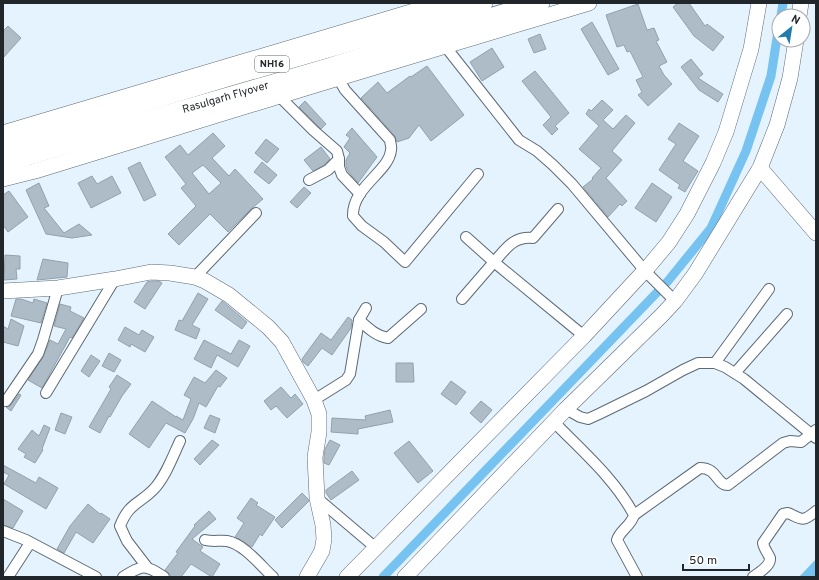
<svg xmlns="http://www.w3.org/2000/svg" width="819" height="580" font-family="Overpass,sans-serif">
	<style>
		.water { fill: #76c2f0 }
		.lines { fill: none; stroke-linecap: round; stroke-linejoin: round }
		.canal { stroke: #76c2f0; stroke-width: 9 }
		.building { fill: #adbcc6; stroke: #93a1ab; fill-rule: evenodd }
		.street-casing { stroke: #5d6a73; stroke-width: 12 }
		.secondary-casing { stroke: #5d6a73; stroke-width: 16 }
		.highway-casing { stroke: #5d6a73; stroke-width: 20 }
		.street { stroke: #fff; stroke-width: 10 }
		.secondary { stroke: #fff; stroke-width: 15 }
		.highway { stroke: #fff; stroke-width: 19 }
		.labels { text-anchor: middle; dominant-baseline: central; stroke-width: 4; stroke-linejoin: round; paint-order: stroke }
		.shield { fill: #fff; stroke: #63676a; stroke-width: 1 }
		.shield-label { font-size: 10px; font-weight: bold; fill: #20262a }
		.street-label { font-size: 11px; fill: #20262a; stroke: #fff }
	</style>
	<rect width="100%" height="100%" fill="#e4f3fe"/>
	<path class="water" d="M816,559V577H799Z"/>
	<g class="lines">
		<g class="canal">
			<path d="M781,16L783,3"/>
			<path d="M383,577L668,281L711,228L746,151L771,76L779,25"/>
		</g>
	</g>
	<g class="building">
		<path d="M678,3H689L705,26L707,24L724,37L713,51L694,36L673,7Z"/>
		<path d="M638,4L647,30L654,28L659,40L656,41L667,62L659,66L664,75L672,84L648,106L638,95L642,92L636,80L643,77L630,51L627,52L624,45L617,47L606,15Z"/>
		<path d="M592,22L619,69L608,75L581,29Z"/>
		<path d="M8,26L21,38L3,58V31Z"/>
		<path d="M540,34L546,49L534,53L528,39Z"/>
		<path d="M492,48L504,67L482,81L470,62Z"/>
		<path d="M691,59L703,74L698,78L723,94L718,102L699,90L681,67Z"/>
		<path d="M427,66L464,115L431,141L419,125L409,138L397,142L395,136L361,98L378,82L387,93L410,76L411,77Z"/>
		<path d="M535,71L569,113L555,126L558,129L552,135L543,125L551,117L522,81Z"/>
		<path d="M602,100L613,110L603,120L613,129L626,115L635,123L612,151L622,160L606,178L627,201L622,206L620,204L608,217L583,187L593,179L592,178L601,168L579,149L599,126L586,114L589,109L591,111Z"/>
		<path d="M305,101L326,124L321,129L299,107Z"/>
		<path d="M679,123L699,136L683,161L698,171L685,192L678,188L680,185L659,170L676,144L668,139Z"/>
		<path d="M352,128L377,157L358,183L348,171L346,166V160L350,153L344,147L350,138L346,135Z"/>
		<path d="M213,133L225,146L212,158L229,176L235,169L263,199L251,209L228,232L210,214L179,245L168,234L196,206L181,188L186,184L165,157L180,145L188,155ZM203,165L221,183L209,194L192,173Z"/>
		<path d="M266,139L279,149L267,163L255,153Z"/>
		<path d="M321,147L330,159L324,165L313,171L304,160Z"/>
		<path d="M140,162L156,195L144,201L128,168Z"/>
		<path d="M262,162L277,175L269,184L254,172Z"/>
		<path d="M92,176L97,184L112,176L121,193L91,208L78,183Z"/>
		<path d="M39,183L49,206L44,208L64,233L79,224L92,235L72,238L46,234L26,190Z"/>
		<path d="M652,183L672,197L656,222L635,208Z"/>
		<path d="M304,187L311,193L297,208L290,202Z"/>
		<path d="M9,191L28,217L8,232L3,225V195Z"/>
		<path d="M5,255L20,256V269H16L17,279L4,280Z"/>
		<path d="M43,259L68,263L67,277L37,280Z"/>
		<path d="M152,281H159L162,283L145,309L134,302L147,282Z"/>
		<path d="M198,293L208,299L192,325L200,329L196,339L175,330L179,320L182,321Z"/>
		<path d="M16,299H21L33,303L34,299L47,303L41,323L11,316Z"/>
		<path d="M222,301L247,322L242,329L215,310Z"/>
		<path d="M60,304L71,307L70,311L84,318L72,338L70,337L42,388L28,380L43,357L50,340L58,344L66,329L54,326Z"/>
		<path d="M348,317L352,320L351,328L332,355L322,348L308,366L303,362L302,359L321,333L331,340Z"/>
		<path d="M11,319L24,326L18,346L3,342V326L8,329Z"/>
		<path d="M125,327L139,335L142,330L154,337L145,352L131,344L130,347L118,340Z"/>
		<path d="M204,340L231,354L239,340L250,346L238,367L217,355L211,368L194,359Z"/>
		<path d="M109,353L121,360L114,372L102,366Z"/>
		<path d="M91,355L100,361L89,377L81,371Z"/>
		<path d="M396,363H413L414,382H396Z"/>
		<path d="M216,370L227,378L220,387L218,386L206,407L199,403L193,419L185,433L166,423L149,448L129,434L152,401L176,417V416L183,420L191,399L184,395L194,377L205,383Z"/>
		<path d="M117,375L131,384L122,396L110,417L109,416L100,433L89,427L111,389L109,387Z"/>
		<path d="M451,381L466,392L456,405L441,394Z"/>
		<path d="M281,387L291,398L295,394L303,404L287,418L276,406L271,410L264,401Z"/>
		<path d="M19,394L21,395L11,411L6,407L11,405Z"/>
		<path d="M481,401L492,410L481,423L470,413Z"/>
		<path d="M390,410L393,422L358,429V434L331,432L332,418L366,420L365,416Z"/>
		<path d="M61,413L72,417L65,434L55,430Z"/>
		<path d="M210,415L220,419L215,433L204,428Z"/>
		<path d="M44,425L50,428L42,449L43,450L35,463L24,457L26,454L18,449L32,430L39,436Z"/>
		<path d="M212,440L219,445L200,465L194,459Z"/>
		<path d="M330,440L340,445L329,465L324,463V458L325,449Z"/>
		<path d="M409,441L433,471L418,483L394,453Z"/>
		<path d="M3,465L36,483L39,477L58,488L46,509L4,484L9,475L3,472Z"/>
		<path d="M352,471L359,480L331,500L326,493V490Z"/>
		<path d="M302,493L308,499L309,501L282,528L275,520Z"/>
		<path d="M251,498L258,503L256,505L275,517L262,536L260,534L252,547L235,537L244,523L237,518Z"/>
		<path d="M3,499L23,511L13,528L3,525Z"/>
		<path d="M88,504L100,514L101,513L110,519L93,543L76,532L64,553L57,549L70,526Z"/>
		<path d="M209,511L216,519L192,539L203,547L200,551L220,564L212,577L191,564L181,577H170V574L165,570L178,553L176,552L195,526L194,525Z"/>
	</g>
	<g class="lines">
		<g class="street-casing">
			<g id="street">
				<path d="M445,46L519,140L537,151L553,165L572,184L645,271L675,301"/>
				<path d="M338,78L345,90L390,140C390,143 392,147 391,150C389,172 352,187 353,216L362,226L384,242L405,262L478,174"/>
				<path d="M279,96L313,130L337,151L339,159V167L342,175L360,194"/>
				<path d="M309,180L328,170L339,159"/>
				<path d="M558,209L533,238C513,236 506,249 494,262L584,336"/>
				<path d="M195,277L256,213"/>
				<path d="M462,299L494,262L466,237"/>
				<path d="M359,320C368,328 376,336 388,338L421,309"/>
				<path d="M715,363L769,289"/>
				<path d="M735,373L787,314"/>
				<path d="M46,393L115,279"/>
				<path d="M314,400L346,380L350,374L359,320L366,308"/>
				<path d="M6,401L38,354L43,340L58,288"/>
				<path d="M566,409L580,417L588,419L599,414L646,391L683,370L698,363H715L725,367L744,379L816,438"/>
				<path d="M554,422C582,451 615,479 634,515C631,526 620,530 617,540L637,577"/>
				<path d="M317,498L376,548"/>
				<path d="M634,515L700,468C718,468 716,485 728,485L783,443L790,441L801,442L816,430"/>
				<path d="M3,531L26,540L96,577"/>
				<path d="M205,540C213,542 220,540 227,541C244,544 261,566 273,577"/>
				<path d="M147,567L127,541L120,526C129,503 138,505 153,490C165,478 173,456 180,441"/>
				<path d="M8,577L30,543"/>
				<path d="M123,577C142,565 145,564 164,577"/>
				<path d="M753,577C758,573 771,566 770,558C768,553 764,549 763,543L783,514L788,513C802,519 802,523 816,511"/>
			</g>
		</g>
		<g class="secondary-casing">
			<g id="secondary">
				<path d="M799,16L801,3"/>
				<path d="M3,133L441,3"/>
				<path d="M760,168L816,233"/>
				<path d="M3,179L35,171L322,83L589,3"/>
				<path d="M3,291L58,288L115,279L151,272L170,273L195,277L205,281L229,295L268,327L282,342L314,400L319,414V432L315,457L317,498L323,525L324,539L322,551L307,577"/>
				<path d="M347,577L584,336L649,266L669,242L687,214L713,163L726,132L751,49L759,3"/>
				<path d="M405,577L566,409L662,315L675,301L695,274L760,168L777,125L790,78L796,40"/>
			</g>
		</g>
		<g class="highway-casing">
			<g id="highway">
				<path d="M3,145L224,78L483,3"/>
				<path id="s1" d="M3,163C112,130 222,99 331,67C401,46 470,23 540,3"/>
			</g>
		</g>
		<use href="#street" class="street"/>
		<use href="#secondary" class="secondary"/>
		<use href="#highway" class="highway"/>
	</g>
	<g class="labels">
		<rect class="shield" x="255" y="56" width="34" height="16" rx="3"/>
		<g class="shield-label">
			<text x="272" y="64">NH16</text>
		</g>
		<g class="street-label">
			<text stroke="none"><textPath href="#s1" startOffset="232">Rasulgarh Flyover</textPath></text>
		</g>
	</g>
	<rect width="819" height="580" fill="none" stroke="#20262a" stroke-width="8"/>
	<g transform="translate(791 28) rotate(30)"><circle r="19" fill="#ffffff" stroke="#a6a8aa"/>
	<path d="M0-3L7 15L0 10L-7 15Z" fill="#217caa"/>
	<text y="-6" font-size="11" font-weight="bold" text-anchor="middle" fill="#20262a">N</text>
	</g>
	<path d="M683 564v6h66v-6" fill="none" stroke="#20262a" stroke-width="2"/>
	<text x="689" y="564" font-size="12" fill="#20262a" stroke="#ffffff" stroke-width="3" paint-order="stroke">50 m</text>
</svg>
